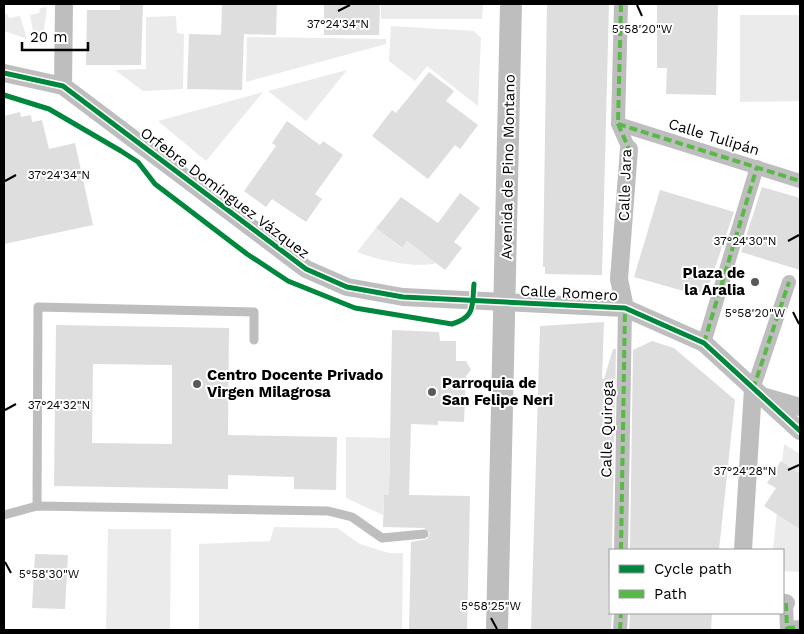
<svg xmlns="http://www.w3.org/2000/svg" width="804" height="634" font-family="'Work Sans',sans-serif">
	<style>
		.green { fill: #ebebeb }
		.building { fill: #dedede; fill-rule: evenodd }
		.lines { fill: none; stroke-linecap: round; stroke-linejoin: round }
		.service { stroke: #bebebe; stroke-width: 9 }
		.pedestrian { stroke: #bebebe; stroke-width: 14 }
		.minor { stroke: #bebebe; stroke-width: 18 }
		.tertiary { stroke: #bebebe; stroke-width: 22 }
		.quiet { stroke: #58b947; stroke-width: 4; stroke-dasharray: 8 4; stroke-linecap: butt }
		.cycleway-casing { stroke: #fff; stroke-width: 8 }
		.cycleway { stroke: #00873e; stroke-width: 5 }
		.ticks { fill: none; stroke: #000; stroke-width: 2 }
		.poi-dot { fill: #595959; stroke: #fff; stroke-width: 2 }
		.labels { text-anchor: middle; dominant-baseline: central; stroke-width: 4; stroke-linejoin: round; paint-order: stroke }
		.street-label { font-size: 15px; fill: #000; stroke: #fff }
		.poi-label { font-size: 15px; font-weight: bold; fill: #000; stroke: #fff; text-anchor: start }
		.ticks-label { font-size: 12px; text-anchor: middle; fill: #000; stroke: #fff; stroke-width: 4; stroke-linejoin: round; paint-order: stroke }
	</style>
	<rect width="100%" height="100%" fill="#fff"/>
	<g class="green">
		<path d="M381,4H483L482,19H381Z"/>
		<path d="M47,7L42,45L35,42L30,15L39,13L40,8Z"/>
		<path d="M4,14H7L9,18L20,16L27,39L4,31Z"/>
		<path d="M740,15H800V101L740,102Z"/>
		<path d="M176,16L177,33L184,34L183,89L143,91L115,70L146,69V17Z"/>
		<path d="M391,26L474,31L481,38L478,106L427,66L415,81L389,61Z"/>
		<path d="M247,37L386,39V44L246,82Z"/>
		<path d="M347,70L306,121L268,91Z"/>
		<path d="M263,92L206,161L158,121Z"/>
		<path d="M376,228L401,248L407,241L436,263C418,269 376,260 357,252Z"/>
		<path d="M346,437L390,438L389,474L398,495H384L383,515L346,498Z"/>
		<path d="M784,444L800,454V572L783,571V550H773Z"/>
		<path d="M274,527L337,528L360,544L389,553H403L402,630H199V544L270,541Z"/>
		<path d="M108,529H171L170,630H106Z"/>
	</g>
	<g class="building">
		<path d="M120,4H143L141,65H86L87,10H120Z"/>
		<path d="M222,4H277L276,35L244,34L242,90L187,89L189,34L221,35Z"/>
		<path d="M324,4H380L379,35H324Z"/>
		<path d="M547,4H609L602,275L545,274V267H543Z"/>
		<path d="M657,4H718L716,95L666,94L667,68H657Z"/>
		<path d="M429,72L454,91L446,101L478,125L460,149L455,145L428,179L372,136L392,110L396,113Z"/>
		<path d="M20,112L21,117L31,115L32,122L42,120L49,149L75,143L93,225L4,244V116Z"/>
		<path d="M287,121L320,145L323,141L343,155L315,194L322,199L306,222L272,199L266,207L244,191L276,146L272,143Z"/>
		<path d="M762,187L800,198V270L741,252Z"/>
		<path d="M660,190L734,212L705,297L634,277Z"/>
		<path d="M460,193L480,208L454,242L462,248L445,270L407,241L402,248L376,228L401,197L438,223Z"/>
		<path d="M604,322L602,378L604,379L613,349H616L612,550H609L608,613H612L611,630H531L540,326Z"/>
		<path d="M56,325L229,328L228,435L337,437L336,490L294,489V477L228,475V489L54,486ZM93,364L172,365V444L92,443Z"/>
		<path d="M392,330L439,332L440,341H456V361H466L471,370L466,376L464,422L438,421V425L411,424L409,495L470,496L467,630H409L411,542L427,539L430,533L424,528L383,527L384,495H389Z"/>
		<path d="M652,341L674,348L735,400L719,550H630L633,350Z"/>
		<path d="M781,461L800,474V529L764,506L776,488L767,483Z"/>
		<path d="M35,554L68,555L65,609L32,608Z"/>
		<path d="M630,613H712L711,630H629Z"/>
	</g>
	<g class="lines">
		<g class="service">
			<path d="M37,506L38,307L254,312V340"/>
			<path d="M4,515L37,506L328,511L352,517L382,538L424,534"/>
		</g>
		<g class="pedestrian">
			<path d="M621,4L618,124L629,149"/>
			<path d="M618,124L800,181"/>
			<path d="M704,343L757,167"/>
			<path d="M753,389L789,282"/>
			<path d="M621,550L625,308"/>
			<path d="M786,603L787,630"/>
			<path d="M787,628L800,627"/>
			<path d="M620,630L621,613"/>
		</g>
		<g class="minor">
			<path d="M4,73L63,86L306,269L347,287L403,297L625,308L704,343L800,431"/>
			<path d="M63,86L64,4"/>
			<path d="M625,308L619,279L629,149"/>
			<path d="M765,397L800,407"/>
			<path d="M743,550L753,389"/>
			<path d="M783,603H786"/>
		</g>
		<path class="tertiary" d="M497,630L511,4"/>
		<g class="quiet">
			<path d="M621,4L618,124L629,149"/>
			<path d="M618,124L800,181"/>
			<path d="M704,343L757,167"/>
			<path d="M753,389L789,282"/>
			<path d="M621,550L625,308"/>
			<path d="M786,603L787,630"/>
			<path d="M787,628L800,627"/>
			<path d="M620,630L621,613"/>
		</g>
		<g class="cycleway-casing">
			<g id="cycleway">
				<path d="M4,73L63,86L306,269L347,287L403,297L625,308L704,343L800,431"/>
				<path d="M4,95L49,109L121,151L138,162L155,184L247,254L288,281L355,308L452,324C476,317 472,305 474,284"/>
			</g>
		</g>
		<use href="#cycleway" class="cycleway"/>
	</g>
	<path class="ticks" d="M637,5L642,16M338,11L350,5M5,181L16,175M788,241L799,235M793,312L799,324M5,410L16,404M788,470L799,465M5,562L11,573M491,618L497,629"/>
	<g class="poi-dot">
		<circle cx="755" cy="282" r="5"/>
		<circle cx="197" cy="384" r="5"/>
		<circle cx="432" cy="392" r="5"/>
	</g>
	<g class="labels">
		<g class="street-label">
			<text transform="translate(714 137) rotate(17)">Calle Tulipán</text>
			<text transform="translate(508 167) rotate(-89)">Avenida de Pino Montano</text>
			<text transform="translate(625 185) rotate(-88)">Calle Jara</text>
			<text transform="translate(225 193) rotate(37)">Orfebre Domínguez Vázquez</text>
			<text transform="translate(569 293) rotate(3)">Calle Romero</text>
			<text transform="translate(607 429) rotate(-89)">Calle Quiroga</text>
		</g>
		<g class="poi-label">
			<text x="745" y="273" text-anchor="end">Plaza de<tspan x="745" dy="17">la Aralia</tspan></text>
			<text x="207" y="375">Centro Docente Privado<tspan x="207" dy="17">Virgen Milagrosa</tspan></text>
			<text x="442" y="383">Parroquia de<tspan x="442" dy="17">San Felipe Neri</tspan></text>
		</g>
	</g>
	<g class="ticks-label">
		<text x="338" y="28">37°24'34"N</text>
		<text x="642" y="33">5°58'20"W</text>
		<text x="59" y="179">37°24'34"N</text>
		<text x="745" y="245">37°24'30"N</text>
		<text x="755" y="317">5°58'20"W</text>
		<text x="59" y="409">37°24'32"N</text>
		<text x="745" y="475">37°24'28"N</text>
		<text x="49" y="578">5°58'30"W</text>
		<text x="491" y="610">5°58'25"W</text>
	</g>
	<rect width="804" height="634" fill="none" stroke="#000000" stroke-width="10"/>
	<rect x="609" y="549" width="175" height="65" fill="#ffffff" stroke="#999999"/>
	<rect x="619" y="565" width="25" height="8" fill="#00873e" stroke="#999999"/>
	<text x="654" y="574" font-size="15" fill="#000000">Cycle path</text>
	<rect x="619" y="590" width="25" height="8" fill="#58b947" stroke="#999999"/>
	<text x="654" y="599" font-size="15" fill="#000000">Path</text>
	<path d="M22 42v8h66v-8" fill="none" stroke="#000000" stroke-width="2.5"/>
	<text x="30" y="42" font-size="15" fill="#000000" stroke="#ffffff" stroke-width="4" paint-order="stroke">20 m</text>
</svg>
